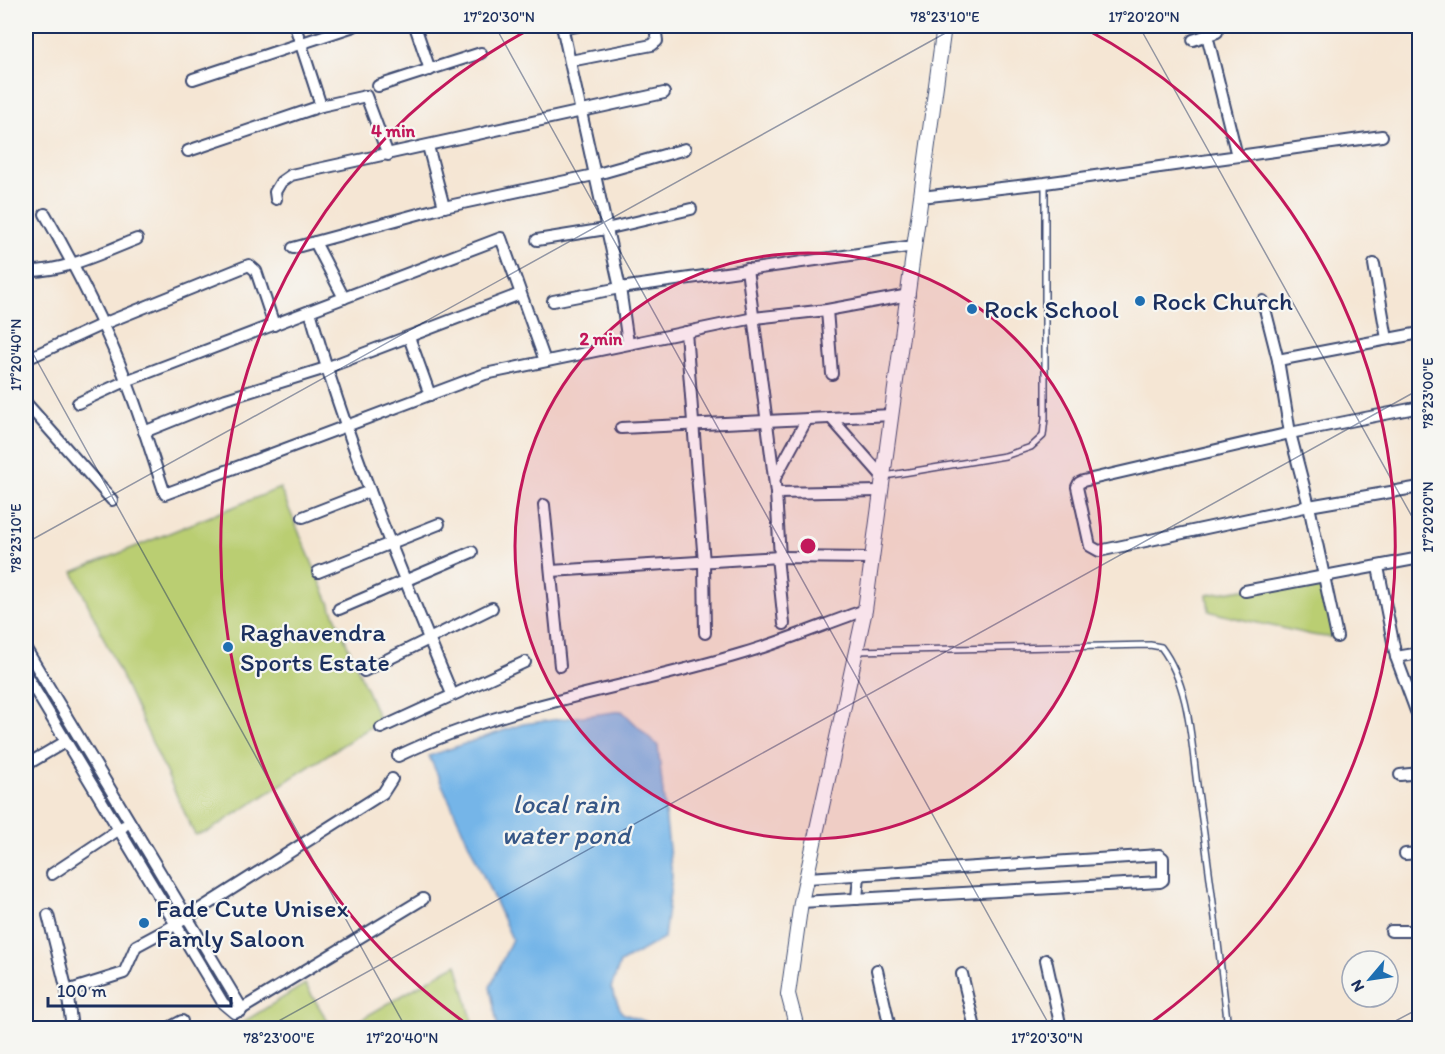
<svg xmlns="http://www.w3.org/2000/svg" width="1445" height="1054" font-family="Itim,sans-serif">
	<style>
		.green { fill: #bace72; stroke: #6a7e68; stroke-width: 1.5 }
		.water { fill: #74b5e8; stroke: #4872a3; stroke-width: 1.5 }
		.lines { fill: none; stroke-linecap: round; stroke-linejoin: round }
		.service-casing { stroke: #3c4a70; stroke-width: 8 }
		.minor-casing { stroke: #3c4a70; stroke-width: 14 }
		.tertiary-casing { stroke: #3c4a70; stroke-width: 16 }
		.service { stroke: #fff; stroke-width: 5 }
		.minor { stroke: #fff; stroke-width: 10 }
		.tertiary { stroke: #fff; stroke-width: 14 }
		.ticks { fill: none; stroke: #1b2f5e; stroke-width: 1.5; stroke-opacity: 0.45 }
		.ring { fill: none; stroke: #c2185b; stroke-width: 3 }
		.poi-dot { fill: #1f6fb2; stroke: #f6f6f2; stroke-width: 2 }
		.labels { text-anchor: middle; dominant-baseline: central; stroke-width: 4.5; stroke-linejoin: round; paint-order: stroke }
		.poi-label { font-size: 26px; fill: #1b2f5e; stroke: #f6f6f2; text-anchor: start }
		.water-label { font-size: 27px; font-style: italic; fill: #365787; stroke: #f6f6f2 }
		.centre { fill: #c2185b; stroke: #f6f6f2; stroke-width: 3 }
		.ring-label { font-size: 18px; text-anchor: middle; font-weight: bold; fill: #c2185b; stroke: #f6f6f2; stroke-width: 4.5; stroke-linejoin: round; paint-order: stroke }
		.neatline { fill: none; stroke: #1b2f5e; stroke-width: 2 }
		.ticks-label { font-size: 15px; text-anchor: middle; fill: #1b2f5e }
	</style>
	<rect width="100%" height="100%" fill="#f6f6f2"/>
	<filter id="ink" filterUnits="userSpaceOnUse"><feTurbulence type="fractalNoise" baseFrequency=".0167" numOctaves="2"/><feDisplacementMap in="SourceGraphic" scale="12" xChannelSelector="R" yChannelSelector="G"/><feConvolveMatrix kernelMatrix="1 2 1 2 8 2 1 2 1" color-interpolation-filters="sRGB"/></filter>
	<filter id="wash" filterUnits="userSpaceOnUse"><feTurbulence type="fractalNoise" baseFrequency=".008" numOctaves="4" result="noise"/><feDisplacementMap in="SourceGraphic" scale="24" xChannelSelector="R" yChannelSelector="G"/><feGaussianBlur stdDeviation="1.35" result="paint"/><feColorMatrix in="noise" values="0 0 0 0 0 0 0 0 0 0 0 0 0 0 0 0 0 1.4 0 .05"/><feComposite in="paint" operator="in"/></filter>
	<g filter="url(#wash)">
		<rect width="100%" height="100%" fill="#f5e6d4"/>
		<g class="green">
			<path d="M280,488L380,721L209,831L195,835L73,572Z"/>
			<path d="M1325,576L1337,637C1318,638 1300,632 1282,628C1257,623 1233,618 1209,611L1207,595Z"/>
			<path d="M457,964L474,1028H346L446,970Z"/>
			<path d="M305,984L332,1028H253L240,1024Z"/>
		</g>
		<path class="water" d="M622,711L658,746L672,877L664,938L620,963L611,988L622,1013L663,1028H498L490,987L512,939L429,756L523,724Z"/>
	</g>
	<g filter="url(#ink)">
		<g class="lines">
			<g class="service-casing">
				<g id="service">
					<path d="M885,476L1005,456L1031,447L1043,436L1045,418V183"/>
					<path d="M856,651L1150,645L1161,647C1191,687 1191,745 1198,792C1210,871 1219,950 1228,1028"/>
				</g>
			</g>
			<g class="minor-casing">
				<g id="minor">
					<path d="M295,26L321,106"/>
					<path d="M415,26L430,70"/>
					<path d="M562,26L620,288L914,246"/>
					<path d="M562,28L577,26"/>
					<path d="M1207,35L1237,156"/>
					<path d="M1193,40L1217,32"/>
					<path d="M570,61L652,45L657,41L655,26"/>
					<path d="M193,79L354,26"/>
					<path d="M378,86L481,53"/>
					<path d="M428,146L444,207"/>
					<path d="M188,151L321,106L366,96L388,155"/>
					<path d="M921,197L1045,183L1382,136"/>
					<path d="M276,199L275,192L281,182L291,175L664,93"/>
					<path d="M45,214C76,268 104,323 126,380C141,418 152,456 165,494L485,374L754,318L827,310L909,295"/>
					<path d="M537,240L606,229L691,209"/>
					<path d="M315,242L344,298"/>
					<path d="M293,248L444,207L594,175L685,149"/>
					<path d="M1374,264L1387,339"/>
					<path d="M747,269L776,493L780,557"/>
					<path d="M26,271C64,272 101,253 137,239"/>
					<path d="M553,301L620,288L628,343"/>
					<path d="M1263,301L1278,360L1290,433L1309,506L1337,637"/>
					<path d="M827,310L832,374"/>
					<path d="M310,311C347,443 400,569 452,694"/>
					<path d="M686,332L704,563L705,633"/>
					<path d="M409,337L430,395"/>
					<path d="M31,357L103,324L249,265L256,271L274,325"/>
					<path d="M1278,360L1420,333"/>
					<path d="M26,403L112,500"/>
					<path d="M78,403L126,381L501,238L545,361"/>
					<path d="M1420,407L1290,433L1083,481L1079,483L1077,487L1090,546L1099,551L1309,506L1420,487"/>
					<path d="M831,418L883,477"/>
					<path d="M621,428L892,415"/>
					<path d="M144,432L226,399L326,368L520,294"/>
					<path d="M775,478L807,419"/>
					<path d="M776,493L880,491"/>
					<path d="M544,505L560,666"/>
					<path d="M303,517L370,491"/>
					<path d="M777,557L784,624"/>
					<path d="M1378,567L1396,657L1416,711L1420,715"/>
					<path d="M551,571L780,557L873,558"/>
					<path d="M318,572L439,524"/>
					<path d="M1245,591L1420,558"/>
					<path d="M339,609L472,552"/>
					<path d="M26,649L241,1007V1011"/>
					<path d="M1396,657L1420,653"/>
					<path d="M364,671L492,608"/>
					<path d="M26,675L223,1003L235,1013L423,899"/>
					<path d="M381,728L525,662"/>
					<path d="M398,756C508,703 629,688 744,653C785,641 825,624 865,610"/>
					<path d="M26,765L65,742"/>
					<path d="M1400,775L1420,773"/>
					<path d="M1405,854L1420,853"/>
					<path d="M52,874L124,826"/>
					<path d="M857,899L859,875"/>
					<path d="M801,902L1160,882L1163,880V858L1159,855L808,878"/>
					<path d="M48,915L67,991"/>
					<path d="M1391,931H1420"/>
					<path d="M1046,960L1061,1028"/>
					<path d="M877,970L890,1028"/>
					<path d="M962,974L975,1028"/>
					<path d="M72,1028L67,991L124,973L136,946L175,925L383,793L392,779"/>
					<path d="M169,1028L182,1021"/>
				</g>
			</g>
			<g class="tertiary-casing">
				<path id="tertiary" d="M797,1028L788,994L801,902L865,610L944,26"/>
			</g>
			<use href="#service" class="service"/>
			<use href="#minor" class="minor"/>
			<use href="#tertiary" class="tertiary"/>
		</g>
	</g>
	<path class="ticks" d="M495,26L1051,1028M1139,26L1420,531M26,341L406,1028M26,543L958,26M266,1028L1420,389M1382,1028L1420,1008"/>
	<circle cx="808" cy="546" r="293" fill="#c2185b" fill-opacity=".12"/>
	<g class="ring">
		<circle cx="808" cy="546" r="293"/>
		<path d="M471 1027A587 587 0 0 1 532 28M1084 28A587 587 0 0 1 1145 1027"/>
	</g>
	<g class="poi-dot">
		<circle cx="1140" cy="301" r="6"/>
		<circle cx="972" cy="309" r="6"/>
		<circle cx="228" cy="647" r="6"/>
		<circle cx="144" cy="923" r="6"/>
	</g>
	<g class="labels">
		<g class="poi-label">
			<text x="1152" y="301">Rock Church</text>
			<text x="984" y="309">Rock School</text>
			<text x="240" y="632">Raghavendra<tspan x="240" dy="30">Sports Estate</tspan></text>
			<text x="156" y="908">Fade Cute Unisex<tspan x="156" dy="30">Famly Saloon</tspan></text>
		</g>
		<g class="water-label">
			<text x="566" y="803">local rain<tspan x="566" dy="31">water pond</tspan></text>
		</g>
	</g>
	<circle cx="808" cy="546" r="9" class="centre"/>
	<g class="ring-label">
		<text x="393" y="137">4 min</text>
		<text x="601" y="345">2 min</text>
	</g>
	<rect width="1445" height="1054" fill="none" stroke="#f6f6f2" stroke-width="66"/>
	<g transform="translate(1370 979) rotate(241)"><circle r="28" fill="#f6f6f2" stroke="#9ea6b7" stroke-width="1.5"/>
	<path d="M0-4.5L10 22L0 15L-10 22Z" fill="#1f6fb2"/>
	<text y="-9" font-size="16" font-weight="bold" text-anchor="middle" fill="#1b2f5e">N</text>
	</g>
	<path d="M48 997v9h183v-9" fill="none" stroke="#1b2f5e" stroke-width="3"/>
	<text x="57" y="997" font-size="18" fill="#1b2f5e" stroke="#f6f6f2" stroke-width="4.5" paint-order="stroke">100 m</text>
	<rect x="33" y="33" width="1379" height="988" class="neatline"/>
	<g class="ticks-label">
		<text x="499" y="22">17°20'30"N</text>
		<text x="945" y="22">78°23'10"E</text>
		<text x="1144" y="22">17°20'20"N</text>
		<text transform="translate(16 355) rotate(-90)" y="5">17°20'40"N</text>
		<text transform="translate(1428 393) rotate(-90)" y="5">78°23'00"E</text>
		<text transform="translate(1428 517) rotate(-90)" y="5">17°20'20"N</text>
		<text transform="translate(16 538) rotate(-90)" y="5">78°23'10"E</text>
		<text x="279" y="1043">78°23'00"E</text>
		<text x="402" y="1043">17°20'40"N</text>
		<text x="1047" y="1043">17°20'30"N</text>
	</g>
</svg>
